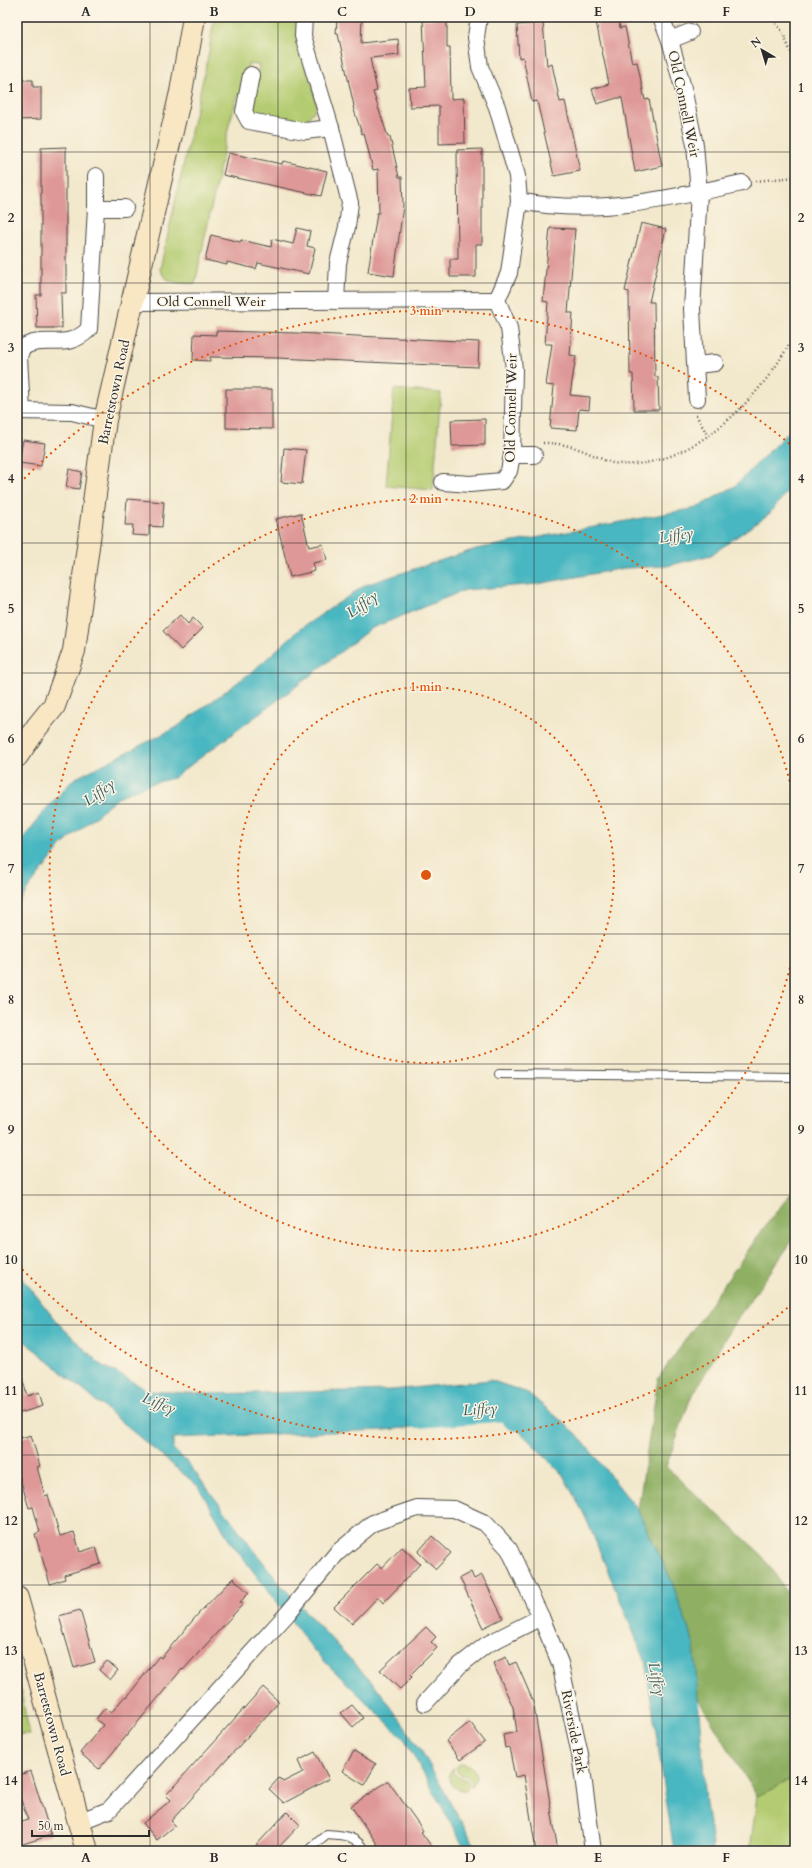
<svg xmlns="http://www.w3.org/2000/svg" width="812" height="1868" font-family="Cardo,serif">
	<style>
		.green { fill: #b4cc71; stroke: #707c4e }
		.forest { fill: #8fb063; stroke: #5d6e47 }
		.water { fill: #48b7c1; stroke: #3a7176 }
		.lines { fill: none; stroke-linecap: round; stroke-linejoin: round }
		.river { stroke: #48b7c1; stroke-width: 28 }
		.building { fill: #de9897 }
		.lane-casing { stroke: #494743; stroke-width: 10 }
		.street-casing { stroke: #494743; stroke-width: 18 }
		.secondary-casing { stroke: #494743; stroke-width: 24 }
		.path { stroke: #494743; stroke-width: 2.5; stroke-dasharray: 1 3; stroke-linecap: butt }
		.lane { stroke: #fff; stroke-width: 8 }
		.street { stroke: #fff; stroke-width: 16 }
		.secondary { stroke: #f9e7c3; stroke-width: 22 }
		.grid { fill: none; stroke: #2b2b2b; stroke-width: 1; stroke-opacity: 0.55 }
		.ring { fill: none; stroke: #df570e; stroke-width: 2; stroke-dasharray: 2 4 }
		.labels { text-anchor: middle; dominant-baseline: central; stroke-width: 3; stroke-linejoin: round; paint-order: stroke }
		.street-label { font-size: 14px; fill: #2b2b2b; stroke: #fcf5e5 }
		.water-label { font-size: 15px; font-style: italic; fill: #355c60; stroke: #fcf5e5 }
		.centre { fill: #df570e; stroke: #fcf5e5; stroke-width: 2 }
		.ring-label { font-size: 12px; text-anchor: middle; font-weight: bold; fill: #df570e; stroke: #fcf5e5; stroke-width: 3; stroke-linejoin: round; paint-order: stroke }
		.neatline { fill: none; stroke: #2b2b2b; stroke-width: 1.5 }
		.grid-label { font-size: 13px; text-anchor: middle; font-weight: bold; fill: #2b2b2b }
	</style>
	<rect width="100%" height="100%" fill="#fcf5e5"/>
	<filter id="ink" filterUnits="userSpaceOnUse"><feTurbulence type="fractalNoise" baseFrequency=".025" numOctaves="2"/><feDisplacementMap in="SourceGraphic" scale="8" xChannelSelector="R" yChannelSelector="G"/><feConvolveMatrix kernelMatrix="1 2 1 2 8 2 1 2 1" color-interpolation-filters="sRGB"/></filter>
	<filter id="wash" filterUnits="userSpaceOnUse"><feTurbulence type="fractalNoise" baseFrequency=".012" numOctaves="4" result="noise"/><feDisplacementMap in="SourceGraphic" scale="16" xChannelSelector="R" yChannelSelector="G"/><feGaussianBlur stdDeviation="0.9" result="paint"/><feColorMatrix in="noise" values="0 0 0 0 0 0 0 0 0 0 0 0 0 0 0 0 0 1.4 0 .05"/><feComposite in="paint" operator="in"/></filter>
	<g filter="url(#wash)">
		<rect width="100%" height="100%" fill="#f2e8cc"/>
		<g class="green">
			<path d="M214,17H297L317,105C305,134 280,121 256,116C247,104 257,80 259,65L248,64L242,96L238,95L229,125L195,284C181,283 166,285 160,269L209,52Z"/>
			<path d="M394,389L441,393L433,490L386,486Z"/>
			<path d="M17,1674L30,1735L17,1734Z"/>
			<path d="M462,1763C471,1765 477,1770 476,1780L471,1787L472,1782L467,1775H460L457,1772V1766Z"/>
			<path d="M454,1767L453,1772L459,1778L466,1779L468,1781L469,1785L466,1790C456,1792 448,1783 449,1773Z"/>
			<path d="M795,1778V1851H750L757,1796Z"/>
		</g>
		<path class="forest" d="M795,1188V1237L732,1326L690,1400L666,1467L761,1554L795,1604V1778L757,1796L697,1697L694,1645L672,1582L638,1510L658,1379L763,1229Z"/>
		<g class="water">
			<path d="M795,425V482L769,514L711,555L667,566L625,568L537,584L465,590L370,629L298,685L173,778L147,785L120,796L62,845L28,889L17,907V847L44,811L74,779L177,727L253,671L300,629L365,585L476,549L696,508L735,486Z"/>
			<path d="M17,1271L56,1321L99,1363L149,1391L209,1394L392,1390L490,1380L528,1393L576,1433L638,1510L672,1582L694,1645L706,1804L713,1851H674L645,1660L585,1516L563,1475L518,1430L475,1404L460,1407L434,1425L385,1430L173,1438V1449L188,1463L280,1584L379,1690L421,1750L478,1851H466L405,1740L316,1653L230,1541L198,1486L17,1335Z"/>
		</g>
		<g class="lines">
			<path class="river" d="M417,1414L508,1407L516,1417"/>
		</g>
		<g id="blocks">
			<g class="building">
				<path d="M337,17H362L361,43L398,39L399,55L370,58L377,91L373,92L388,137H390L399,177H402L403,206L394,276L368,272L377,213H379L378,169L373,170L364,133L362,134L353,107L354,106L338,34H336Z"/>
				<path d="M595,17H618L620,28L625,27L632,63L637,62L645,100L649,99L662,166L635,172L622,98H617L597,104L592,89L609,84Z"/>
				<path d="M423,19H447V47H450L451,99L464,98L465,143L439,144V106L410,107L409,88L426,87Z"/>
				<path d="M543,23L547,66L552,64L560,102L565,101L580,171L554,176L537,101L532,102L523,57L519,58L517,25Z"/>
				<path d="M20,80H33V87H41V119L20,120Z"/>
				<path d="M66,147V293H61L62,328H37L36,295H41V148Z"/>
				<path d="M482,149V244H476V277H450V259H458L457,150Z"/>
				<path d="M228,153L282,164L283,161L327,171L321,196L223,175Z"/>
				<path d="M641,223L666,229L649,302H654L655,377H658L659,410H634L633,374H630L629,292L625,291Z"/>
				<path d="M297,228L310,231L307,246L315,248L309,274L258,263L256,269L227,262V265L205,260L211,235L240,242L241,240L271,247L272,239L293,244Z"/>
				<path d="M550,228L575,229L568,313H573L570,355L576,356L570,395L590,397L589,410L579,409L577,430L550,428L554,386L546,385L552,344H545L548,302L543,301Z"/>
				<path d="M216,331L296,333L479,342L478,367L278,358L210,357V361L193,360L194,334L216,335Z"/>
				<path d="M226,389H272V429L226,428Z"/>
				<path d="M485,419V445L452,446L451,420Z"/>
				<path d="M23,440L45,443L41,466L19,463Z"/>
				<path d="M284,448L306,450L302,484L281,482Z"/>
				<path d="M69,469L82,472L79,489L66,487Z"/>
				<path d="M127,499L164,502L162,527L149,526V536L132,535L133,525H125Z"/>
				<path d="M301,513L309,547L323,544L327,560L313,563L315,571L290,577L276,519Z"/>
				<path d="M180,615L188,624L193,618L203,628L181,650L163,631Z"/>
				<path d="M21,1372L27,1396L39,1392L43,1406L17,1414V1373Z"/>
				<path d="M31,1435L40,1466L37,1467L45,1496L48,1495L60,1536L74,1532L80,1552L96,1547L101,1564L64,1575L65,1579L50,1584L35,1534L40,1532L33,1507L29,1508L17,1468V1439Z"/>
				<path d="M432,1536L451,1553L436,1569L418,1552Z"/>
				<path d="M402,1547L420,1564L383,1603L378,1597L352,1624L334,1607L377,1564L382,1568Z"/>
				<path d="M471,1572L474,1579L482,1575L503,1618L483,1628L460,1578Z"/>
				<path d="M233,1578L249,1593L240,1602L243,1604L183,1670L182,1669L99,1769L80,1753L103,1725L96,1719L105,1708L111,1713L125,1696L127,1697L159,1656L161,1658L199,1613Z"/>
				<path d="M80,1610L95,1662L74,1668L59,1616Z"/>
				<path d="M426,1627L436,1637L431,1642L437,1648L410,1675L412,1677L400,1689L380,1670Z"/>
				<path d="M506,1657L509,1665L516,1662L533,1701L558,1851H536L524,1775L515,1777L509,1747L505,1748L503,1735L517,1732L513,1707L493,1663Z"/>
				<path d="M107,1661L118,1670L110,1680L99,1670Z"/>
				<path d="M263,1687L279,1702L171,1821L175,1825L157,1840L143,1823L171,1800L166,1795Z"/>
				<path d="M352,1705L363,1718L353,1727L341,1713Z"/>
				<path d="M470,1722L485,1742L460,1760L446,1741Z"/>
				<path d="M354,1751L376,1764L364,1785L342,1771Z"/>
				<path d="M315,1752L329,1779L284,1803L269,1789L279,1778L283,1782L303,1772L298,1761Z"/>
				<path d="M31,1771L51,1835L17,1846V1824L28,1820L17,1789V1776Z"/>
				<path d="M388,1781L418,1823L423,1831L421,1832L435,1851H382L351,1806Z"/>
				<path d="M287,1812L300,1825L275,1851H251Z"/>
			</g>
		</g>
	</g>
	<g filter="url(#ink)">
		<use href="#blocks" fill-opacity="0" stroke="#494743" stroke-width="1"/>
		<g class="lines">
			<g class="lane-casing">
				<g id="lane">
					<path d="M499,1074L795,1077"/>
					<path d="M307,1851L327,1834C343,1835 356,1835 365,1851"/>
				</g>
			</g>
			<g class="street-casing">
				<g id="street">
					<path d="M304,17L303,36L331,128L350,203L347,227L338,263L336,301"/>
					<path d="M661,17L670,40L683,88L695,145L699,193L692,309L697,399"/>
					<path d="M670,40L690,32"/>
					<path d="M251,75L244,112L249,121L305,131L331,128"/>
					<path d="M519,201C594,216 669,199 742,183"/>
					<path d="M96,208H125"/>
					<path d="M134,302L497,300"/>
					<path d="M696,365L715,363"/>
					<path d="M17,411L72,412L105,420"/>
					<path d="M22,411L19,357L22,348C44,333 65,353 89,329L96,208V176"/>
					<path d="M512,455H534"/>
					<path d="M443,482L470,484L502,481L509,471L512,455L514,369L509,328L497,300L509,273L519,201L517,176L511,155L497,107L480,67L476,37L479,17"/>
					<path d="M425,1703L459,1666L486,1645L541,1617"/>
					<path d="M78,1822L109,1810L288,1613L337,1553L373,1523L417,1508L454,1509L485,1523L509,1549L541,1617L560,1663L580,1754L593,1851"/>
				</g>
			</g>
			<g class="secondary-casing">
				<g id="secondary">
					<path d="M17,756L37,727L54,706L74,651L105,420L181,92L194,17"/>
					<path d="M17,1598L87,1851"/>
				</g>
			</g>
			<g class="path">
				<path d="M771,17L782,31L795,62"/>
				<path d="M756,181L795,177"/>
				<path d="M696,415L708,436"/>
				<path d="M543,443C562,443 576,447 593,455C599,457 606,462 613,463C689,475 765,395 795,333"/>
			</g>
			<use href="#lane" class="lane"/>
			<use href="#street" class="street"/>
			<use href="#secondary" class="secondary"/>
		</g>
	</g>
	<path class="grid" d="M150,17V1851M278,17V1851M406,17V1851M534,17V1851M662,17V1851M17,152H795M17,283H795M17,413H795M17,543H795M17,673H795M17,804H795M17,934H795M17,1064H795M17,1195H795M17,1325H795M17,1455H795M17,1585H795M17,1716H795"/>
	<g class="ring">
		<circle cx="426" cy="875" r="188"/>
		<path d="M794 950A376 376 0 1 1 794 800"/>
		<path d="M792 1304A564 564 0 0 1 20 1267M20 483A564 564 0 0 1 792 446"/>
	</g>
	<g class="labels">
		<g class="street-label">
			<text transform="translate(684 104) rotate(78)">Old Connell Weir</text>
			<text x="211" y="301">Old Connell Weir</text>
			<text transform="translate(114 392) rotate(-78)">Barretstown Road</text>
			<text transform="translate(511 408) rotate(-89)">Old Connell Weir</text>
			<text transform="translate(52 1724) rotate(75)">Barretstown Road</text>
			<text transform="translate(574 1732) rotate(79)">Riverside Park</text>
		</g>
		<g class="water-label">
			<text transform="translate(676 535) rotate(-9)">Liffey</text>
			<text transform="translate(362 604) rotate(-36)">Liffey</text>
			<text transform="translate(99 792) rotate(-36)">Liffey</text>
			<text transform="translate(159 1403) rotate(22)">Liffey</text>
			<text transform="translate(480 1409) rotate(-4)">Liffey</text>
			<text transform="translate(657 1679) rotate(78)">Liffey</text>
		</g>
	</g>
	<circle cx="426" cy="875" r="6" class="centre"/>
	<g class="ring-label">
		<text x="426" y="315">3 min</text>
		<text x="426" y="503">2 min</text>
		<text x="426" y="691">1 min</text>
	</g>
	<rect width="812" height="1868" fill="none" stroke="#fcf5e5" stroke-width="44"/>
	<g transform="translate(762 50) rotate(322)" stroke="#fcf5e5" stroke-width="3" paint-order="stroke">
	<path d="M0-3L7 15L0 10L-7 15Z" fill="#2b2b2b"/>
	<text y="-6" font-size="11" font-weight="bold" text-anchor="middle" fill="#2b2b2b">N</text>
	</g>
	<path d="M32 1830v6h117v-6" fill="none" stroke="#2b2b2b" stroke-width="2"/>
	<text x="38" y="1830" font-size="12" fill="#2b2b2b" stroke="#fcf5e5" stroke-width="3" paint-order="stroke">50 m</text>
	<rect x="22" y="22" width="768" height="1824" class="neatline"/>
	<g class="grid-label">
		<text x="86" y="16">A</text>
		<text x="214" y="16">B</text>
		<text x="342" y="16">C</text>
		<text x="470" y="16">D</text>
		<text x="598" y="16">E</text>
		<text x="726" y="16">F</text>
		<text x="11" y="92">1</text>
		<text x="801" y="92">1</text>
		<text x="11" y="222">2</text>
		<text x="801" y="222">2</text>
		<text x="11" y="352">3</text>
		<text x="801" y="352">3</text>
		<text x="11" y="483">4</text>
		<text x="801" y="483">4</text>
		<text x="11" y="613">5</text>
		<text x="801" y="613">5</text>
		<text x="11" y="743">6</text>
		<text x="801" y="743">6</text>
		<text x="11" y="873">7</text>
		<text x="801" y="873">7</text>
		<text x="11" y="1004">8</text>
		<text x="801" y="1004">8</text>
		<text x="11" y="1134">9</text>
		<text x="801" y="1134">9</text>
		<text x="11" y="1264">10</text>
		<text x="801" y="1264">10</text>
		<text x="11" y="1395">11</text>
		<text x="801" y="1395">11</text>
		<text x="11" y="1525">12</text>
		<text x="801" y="1525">12</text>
		<text x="11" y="1655">13</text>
		<text x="801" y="1655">13</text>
		<text x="11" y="1785">14</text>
		<text x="801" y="1785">14</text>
		<text x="86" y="1862">A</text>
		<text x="214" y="1862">B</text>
		<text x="342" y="1862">C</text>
		<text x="470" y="1862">D</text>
		<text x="598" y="1862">E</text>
		<text x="726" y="1862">F</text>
	</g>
</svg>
